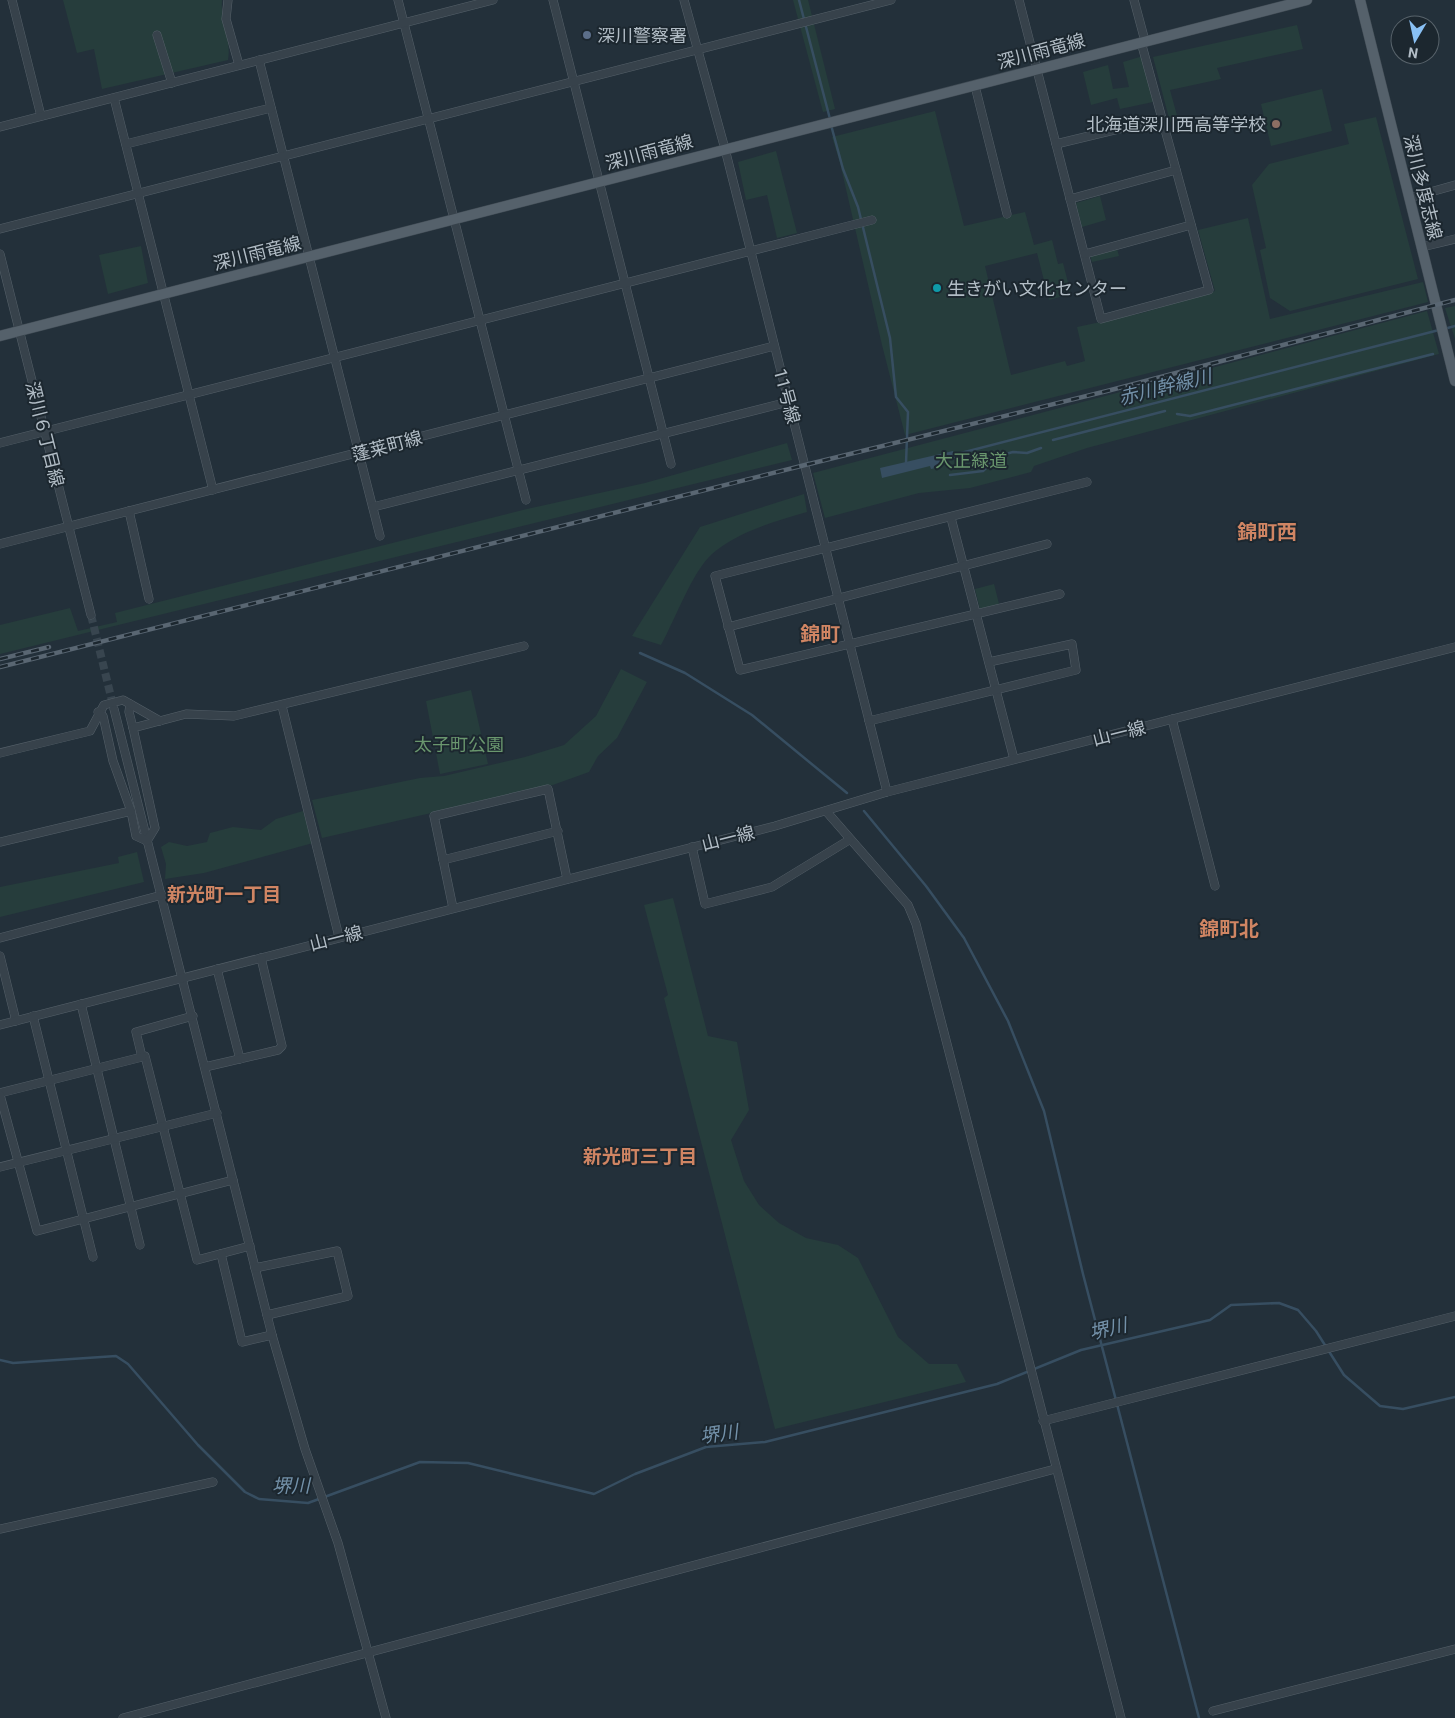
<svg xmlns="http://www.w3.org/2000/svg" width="1455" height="1718" font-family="Roboto,'Noto Sans JP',sans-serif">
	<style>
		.green { fill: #263d3c }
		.water { fill: #374e61 }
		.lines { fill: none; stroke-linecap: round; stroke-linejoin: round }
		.stream { stroke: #374e61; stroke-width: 2.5 }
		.minor-tunnel { stroke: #38454f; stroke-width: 8; stroke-dasharray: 8 4; stroke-linecap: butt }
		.minor-casing { stroke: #556069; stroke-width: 9 }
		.major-casing { stroke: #404b54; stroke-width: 11 }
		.minor { stroke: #37424b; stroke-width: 8 }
		.major { stroke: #55616b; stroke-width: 10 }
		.rail-casing { stroke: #596672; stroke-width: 4.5 }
		.rail { stroke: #1c272f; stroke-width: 2.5; stroke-dasharray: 8; stroke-linecap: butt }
		.service-dot { fill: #5c6f8a; stroke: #1c272f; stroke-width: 2 }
		.education-dot { fill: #8d6e63; stroke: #1c272f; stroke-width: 2 }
		.culture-dot { fill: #0f9aa8; stroke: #1c272f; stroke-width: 2 }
		.labels { text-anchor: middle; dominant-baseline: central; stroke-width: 4; stroke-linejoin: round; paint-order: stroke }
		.poi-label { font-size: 18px; fill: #b2bdc6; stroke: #1c272f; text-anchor: start }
		.street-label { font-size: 18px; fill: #b2bdc6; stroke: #1c272f }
		.park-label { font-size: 18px; fill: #6a976e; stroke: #1c272f }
		.water-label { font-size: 19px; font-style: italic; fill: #7391a9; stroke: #1c272f }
		.neighbourhood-label { font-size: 19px; font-weight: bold; fill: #d08563; stroke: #1c272f }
		.quarter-label { font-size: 20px; font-weight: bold; fill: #d08563; stroke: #1c272f }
	</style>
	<rect width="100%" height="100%" fill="#23303a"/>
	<g class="green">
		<path d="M63,0H222C220,20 232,41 228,60L102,89L94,49L77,53Z"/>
		<path d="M793,0H808L835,109L823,112Z"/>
		<path d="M1297,25L1303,49L1217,68L1221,79L1170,90L1178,119L1170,122L1153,57Z"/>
		<path d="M1143,56L1153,102L1120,109L1117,98L1091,105L1083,72L1108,65L1113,89L1129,87L1123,62Z"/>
		<path d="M1322,89L1332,131L1271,146L1261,104Z"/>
		<path d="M935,111L964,226L1025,212L1034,245L1052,240L1058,264L1063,263L1071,294L1049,300L1037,253L985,266L1011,375L1065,361L1067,366L1085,361L1077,327L1142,313L1215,291L1198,230L1248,218L1270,319L1423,282L1428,302L905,435L882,345L840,163L832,137Z"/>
		<path d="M1376,117L1418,279L1290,311L1270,298L1260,250L1266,248L1252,185L1269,164L1349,144L1344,124Z"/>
		<path d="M776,151L797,233L777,238L767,195L746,200L738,162Z"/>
		<path d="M1100,196L1106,220L1082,227L1076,203Z"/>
		<path d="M141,246L148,283L108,294L99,255Z"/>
		<path d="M1117,249L1119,256L1092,262L1090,255Z"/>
		<path d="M1455,306V339L1445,308Z"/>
		<path d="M1427,311L1439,354L1087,448L1034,466L1031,472L970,488L919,493L825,518L813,473Z"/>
		<path d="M787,443L792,460L0,654V625L70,608L78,631L117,622L115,613L527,509L645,483Z"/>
		<path d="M804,494L807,512C773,522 739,531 712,554C692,572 675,620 661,645L632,636L700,527Z"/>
		<path d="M994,584L999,604L980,609L975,589Z"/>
		<path d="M621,669L647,682L617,738L598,756L589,772L550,786L322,838L312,800L420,778L444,776L525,757L564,745L596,716Z"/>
		<path d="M471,690L488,764L440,774L426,701Z"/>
		<path d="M303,811L313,843L204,873L165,879L166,864L161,847L169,842L187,846L207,842L210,833L233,827L261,830L276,819Z"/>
		<path d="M137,852L144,882L0,917V887L119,863L118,857Z"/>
		<path d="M673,898L708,1036L737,1042L749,1110L731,1140L744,1181L759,1205L779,1223L806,1238L838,1245L858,1258L898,1337L929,1364H957L966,1382L775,1429L664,998L668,995L644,905Z"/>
	</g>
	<path class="water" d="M953,451L955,458L942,461L943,466L931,469L930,466L882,478L880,468Z"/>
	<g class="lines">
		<g class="stream">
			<path d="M799,0L830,119"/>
			<path d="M831,125L843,169L858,207L890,338L896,397L908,412L906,463"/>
			<path d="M1444,329L1455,326"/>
			<path d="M1177,414L1190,416L1433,354"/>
			<path d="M1053,440L1165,411"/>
			<path d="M953,455L1439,330"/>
			<path d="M950,475L983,471L998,456L1013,452L1027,453L1041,448"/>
			<path d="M640,653L685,673L752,715L847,793"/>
			<path d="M864,811L926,886L964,938L1008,1021L1044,1111L1083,1274L1199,1718"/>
			<path d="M0,1360L13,1363L116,1356L128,1364L198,1445L245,1492L259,1499L308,1503L420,1462L468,1463L594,1494L635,1474L706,1447L765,1442L997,1384L1081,1350L1210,1320L1231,1305L1279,1303L1298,1310L1316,1331L1344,1375L1380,1406L1403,1409L1455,1397"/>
		</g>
		<path class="minor-tunnel" d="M91,615L114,709"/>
		<g class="minor-casing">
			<g id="minor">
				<path d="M12,0L41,116"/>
				<path d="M228,0L226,19L239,65"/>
				<path d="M398,0L526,500"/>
				<path d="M553,0L671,464"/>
				<path d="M684,0L725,149L887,792"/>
				<path d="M1019,0L1101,319L1209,290L1141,42"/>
				<path d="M1134,0L1145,41"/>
				<path d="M157,35L172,83"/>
				<path d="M259,60L380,536"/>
				<path d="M975,86L1007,214"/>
				<path d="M114,98L213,490"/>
				<path d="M0,127L493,0"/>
				<path d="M126,144L271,108"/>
				<path d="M1056,144L1160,119"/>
				<path d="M1409,198L1455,185"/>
				<path d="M1070,199L1176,170"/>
				<path d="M0,229L891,0"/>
				<path d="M1422,247L1455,239"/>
				<path d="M0,254L91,615"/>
				<path d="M1085,254L1191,225"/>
				<path d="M0,443L872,220"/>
				<path d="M373,507L788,402"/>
				<path d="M129,511L149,599"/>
				<path d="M951,518L1014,759"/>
				<path d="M0,544L774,346"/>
				<path d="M1060,594L740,670L715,576L1087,482"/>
				<path d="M728,627L1047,544"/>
				<path d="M130,704L129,712L133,728"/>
				<path d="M282,706L339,937"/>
				<path d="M114,709L272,1335L305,1449L338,1543L386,1718"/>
				<path d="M1172,719L1215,886"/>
				<path d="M869,721L1076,670L1072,644L989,662"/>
				<path d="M0,753L90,731L104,705L123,700L160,721"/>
				<path d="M131,811L136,836L147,841L155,828L133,728L186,714L234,716L524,646"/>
				<path d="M826,811L908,905L916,924L1121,1718"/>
				<path d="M0,842L131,811L113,761L103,716L98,712"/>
				<path d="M692,847L705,904L772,887L849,840"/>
				<path d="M443,860L558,831"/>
				<path d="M453,908L434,816L548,789L567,879"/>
				<path d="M0,938L162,895"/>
				<path d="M0,956L16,1021"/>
				<path d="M217,969L240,1059"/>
				<path d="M81,1004L140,1245"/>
				<path d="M33,1016L93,1257"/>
				<path d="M193,1016L136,1032L142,1057L145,1056L197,1260L250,1246"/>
				<path d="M0,1025L775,826L887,792L1455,647"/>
				<path d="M205,1067L278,1050L282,1046L261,958"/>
				<path d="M0,1093L142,1057"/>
				<path d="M0,1095L37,1231L233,1180"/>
				<path d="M0,1167L217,1113"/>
				<path d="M221,1254L242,1342L272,1335"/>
				<path d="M255,1268L337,1251L348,1296L267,1315"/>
				<path d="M1043,1421L1455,1316"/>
				<path d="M0,1529L213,1482"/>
				<path d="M1213,1711L1455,1649"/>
				<path d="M123,1718L1055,1469"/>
			</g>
		</g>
		<g class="major-casing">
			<g id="major">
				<path d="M1360,0L1455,381"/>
				<path d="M0,336L1307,0"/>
			</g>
		</g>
		<use href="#minor" class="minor"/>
		<use href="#major" class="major"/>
		<g class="rail-casing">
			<g id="rail">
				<path d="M0,659L49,647"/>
				<path d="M0,667L805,465L1107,391L1455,300"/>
			</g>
		</g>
		<use href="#rail" class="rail"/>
	</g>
	<circle class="service-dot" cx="587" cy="35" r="5"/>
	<circle class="education-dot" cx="1276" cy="124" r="5"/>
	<circle class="culture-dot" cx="937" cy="288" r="5"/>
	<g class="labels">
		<g class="poi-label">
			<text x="597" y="35">深川警察署</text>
			<text x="1266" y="124" text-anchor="end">北海道深川西高等学校</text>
			<text x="947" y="288">生きがい文化センター</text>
		</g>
		<g class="street-label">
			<text transform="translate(1041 51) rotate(-15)">深川雨竜線</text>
			<text transform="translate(649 152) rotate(-15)">深川雨竜線</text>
			<text transform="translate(1423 187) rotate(76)">深川多度志線</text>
			<text transform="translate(257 253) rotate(-14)">深川雨竜線</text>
			<text transform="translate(787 396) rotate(75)">11号線</text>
			<text transform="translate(45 434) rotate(76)">深川６丁目線</text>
			<text transform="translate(387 446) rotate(-15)">蓬莱町線</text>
			<text transform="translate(1119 733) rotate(-14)">山一線</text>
			<text transform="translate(728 838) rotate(-14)">山一線</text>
			<text transform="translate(336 938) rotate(-14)">山一線</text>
		</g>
		<g class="park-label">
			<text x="971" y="460">大正緑道</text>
			<text x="459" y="744">太子町公園</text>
		</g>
		<g class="water-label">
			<text transform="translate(1165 387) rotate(-14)">赤川幹線川</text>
			<text transform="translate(1108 1329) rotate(-13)">堺川</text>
			<text transform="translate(719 1434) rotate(-8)">堺川</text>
			<text transform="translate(291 1486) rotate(-1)">堺川</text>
		</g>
		<g class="neighbourhood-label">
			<text x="224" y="894">新光町一丁目</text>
			<text x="640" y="1156">新光町三丁目</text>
		</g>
		<g class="quarter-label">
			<text x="1267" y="532">錦町西</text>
			<text x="820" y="634">錦町</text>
			<text x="1229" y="929">錦町北</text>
		</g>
	</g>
	<g transform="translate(1415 40) rotate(189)"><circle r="24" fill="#1c272f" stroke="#58636b"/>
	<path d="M0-4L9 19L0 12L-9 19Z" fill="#89c0f4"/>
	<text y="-8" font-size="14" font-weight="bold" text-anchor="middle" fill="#b2bdc6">N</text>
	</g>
</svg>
